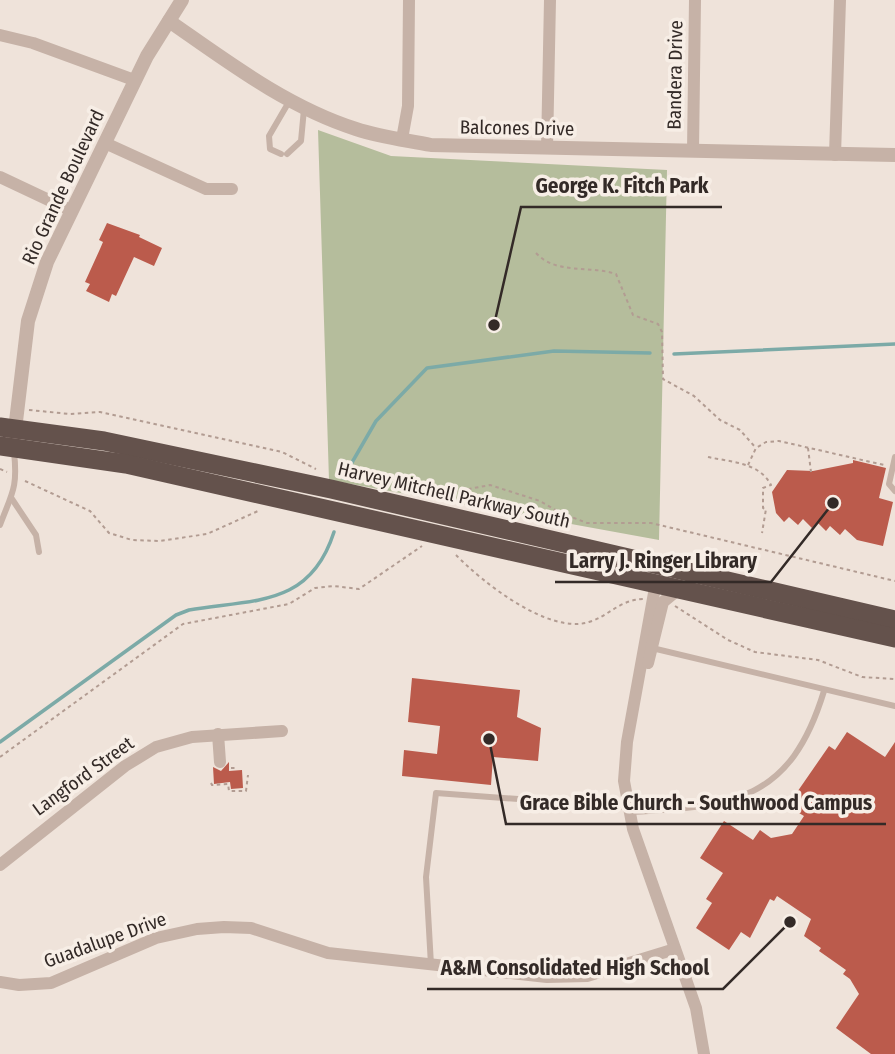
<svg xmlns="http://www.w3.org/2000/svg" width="895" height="1054" font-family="'Fira Sans Condensed',sans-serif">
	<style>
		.green { fill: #b5bd9c }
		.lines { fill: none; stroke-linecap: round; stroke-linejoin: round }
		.stream { stroke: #7caaa7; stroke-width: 3.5 }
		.building { fill: #bb5b4c }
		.path { stroke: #b29c92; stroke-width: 2; stroke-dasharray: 3.5 3.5; stroke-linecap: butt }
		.service { stroke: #c6b2a7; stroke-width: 6 }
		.minor { stroke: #c6b2a7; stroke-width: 12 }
		.tertiary { stroke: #c6b2a7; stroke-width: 14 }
		.trunk { stroke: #64524c; stroke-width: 19 }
		.labels { text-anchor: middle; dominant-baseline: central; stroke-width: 7; stroke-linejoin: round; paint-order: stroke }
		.street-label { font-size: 19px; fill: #332a27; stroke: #f7eee6 }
		.leader { fill: none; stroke: #332a27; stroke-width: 2.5 }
		.callout-dot { fill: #332a27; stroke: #f7eee6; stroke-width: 2.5 }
		.callout-label { font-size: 21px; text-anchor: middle; font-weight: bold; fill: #332a27; stroke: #f7eee6; stroke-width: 7; stroke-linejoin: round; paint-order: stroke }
	</style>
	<rect width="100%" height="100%" fill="#efe3da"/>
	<path class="green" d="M318,130L391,156L667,170L659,540L329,480Z"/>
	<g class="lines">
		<g class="stream">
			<path d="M674,354L895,344"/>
			<path d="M343,478L376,421L427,368L554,351L650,353"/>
			<path d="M0,742L176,615L189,610C255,599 310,607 334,532"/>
		</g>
	</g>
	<g class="building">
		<path d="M107,223L140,235L139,237L162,248L154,266L134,257L116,296L112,294L109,302L86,291L90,284L85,282L100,249L103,242L99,240Z"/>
		<path d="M853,460L886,468L879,498L893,502L883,546L857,540L845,529L840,535L830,526L826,531L817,522L812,528L803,519L798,525L789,517L784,522L776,513L772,492L787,470L813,471L853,463Z"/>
		<path d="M412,678L520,690L517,717L541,728L538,761L493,757L491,785L402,776L404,750L437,754L440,726L408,722Z"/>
		<path d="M847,732L885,757L895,742V1054H871L836,1028L859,994L850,979L843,974L846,970L819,951L821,948L804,936L811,919L777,896L774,901L770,899L750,938L741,932L729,950L696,928L712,903L706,899L723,873L700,858L724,821L753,840L760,830L771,838L792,834L804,816L794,810L799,803L793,798L829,746L835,750Z"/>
		<path d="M229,762V771L242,770L243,788L231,789L230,782L214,784L213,767L221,771Z"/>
	</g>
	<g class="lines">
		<g class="path">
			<path d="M536,253C556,275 589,265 616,274L633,315L658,324L662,332L663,379L694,396L720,420L740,430L756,448"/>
			<path d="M29,410L70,414L100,412L282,452L316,469"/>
			<path d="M808,448L811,472"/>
			<path d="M708,457C730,462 759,462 771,485L763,488V508L766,509L762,533"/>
			<path d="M748,465L756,448L766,442L779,441L884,465"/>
			<path d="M0,469L7,472"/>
			<path d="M25,481L90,511L109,533L132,540L159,541L207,534L258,511"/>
			<path d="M406,490L437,495L490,485L540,501L559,512L587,523H651L895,581"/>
			<path d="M456,555C482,582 549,635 589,622C609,616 619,600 643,599"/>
			<path d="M675,606L728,640L755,652L818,660L862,677L895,679"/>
			<path d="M0,757L183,624L289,604L315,588L334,586L359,589L422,546"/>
			<path d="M231,768H238"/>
			<path d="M211,783L212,785L228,784L229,791H246L248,775"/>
		</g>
		<g class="service">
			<path d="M281,154L270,149L269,136L290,100"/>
			<path d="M287,154L301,141L304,109"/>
			<path d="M895,457L889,484L895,491"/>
			<path d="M12,499L36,535L39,552"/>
			<path d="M0,525C12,493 18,488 14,452"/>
			<path d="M652,648L895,706"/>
			<path d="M630,812C734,806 790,802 824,691"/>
			<path d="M431,965L426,877L436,793L628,807"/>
		</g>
		<g class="minor">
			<path d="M0,35L33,43L134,80"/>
			<path d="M402,139L408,106L409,0"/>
			<path d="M105,143L206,189H232"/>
			<path d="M547,148L550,0"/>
			<path d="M693,151L695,0"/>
			<path d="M835,155L840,0"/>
			<path d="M0,177L72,211"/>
			<path d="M656,582L627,742L624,781L633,829L696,1008L704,1054"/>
			<path d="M648,663L663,602L680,588"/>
			<path d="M218,734L220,762"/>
			<path d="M0,865L125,766L156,747L192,737L282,731"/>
			<path d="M0,982L19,985L51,983L156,938L197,929L224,927L251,928L328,953L547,977L587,976L675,949"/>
		</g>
		<g class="tertiary">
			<path d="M169,21C228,62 287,107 356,129C380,137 406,140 431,145L895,155"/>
			<path d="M14,438L28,321L47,262L147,56L182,0"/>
		</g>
		<g class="trunk">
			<path d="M0,427L104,441L331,489L895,620"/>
			<path d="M0,446L126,464L895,638"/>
		</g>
	</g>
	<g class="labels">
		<g class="street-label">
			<text transform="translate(675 75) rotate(-89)">Bandera Drive</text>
			<text transform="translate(517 128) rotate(1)">Balcones Drive</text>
			<text transform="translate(63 187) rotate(-65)">Rio Grande Boulevard</text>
			<text transform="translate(454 495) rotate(13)">Harvey Mitchell Parkway South</text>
			<text transform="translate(83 776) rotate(-36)">Langford Street</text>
			<text transform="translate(105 940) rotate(-20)">Guadalupe Drive</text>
		</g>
	</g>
	<path class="leader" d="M494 325L521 207H722M833 503L771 582H555M489 739L506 824H886M790 922L723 989H427"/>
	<g class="callout-dot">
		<circle cx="494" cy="325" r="7"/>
		<circle cx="833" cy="503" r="7"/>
		<circle cx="489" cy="739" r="7"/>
		<circle cx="790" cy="922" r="7"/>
	</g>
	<g class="callout-label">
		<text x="622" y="193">George K. Fitch Park</text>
		<text x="663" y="568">Larry J. Ringer Library</text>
		<text x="696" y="810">Grace Bible Church - Southwood Campus</text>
		<text x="575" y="975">A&amp;M Consolidated High School</text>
	</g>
</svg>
